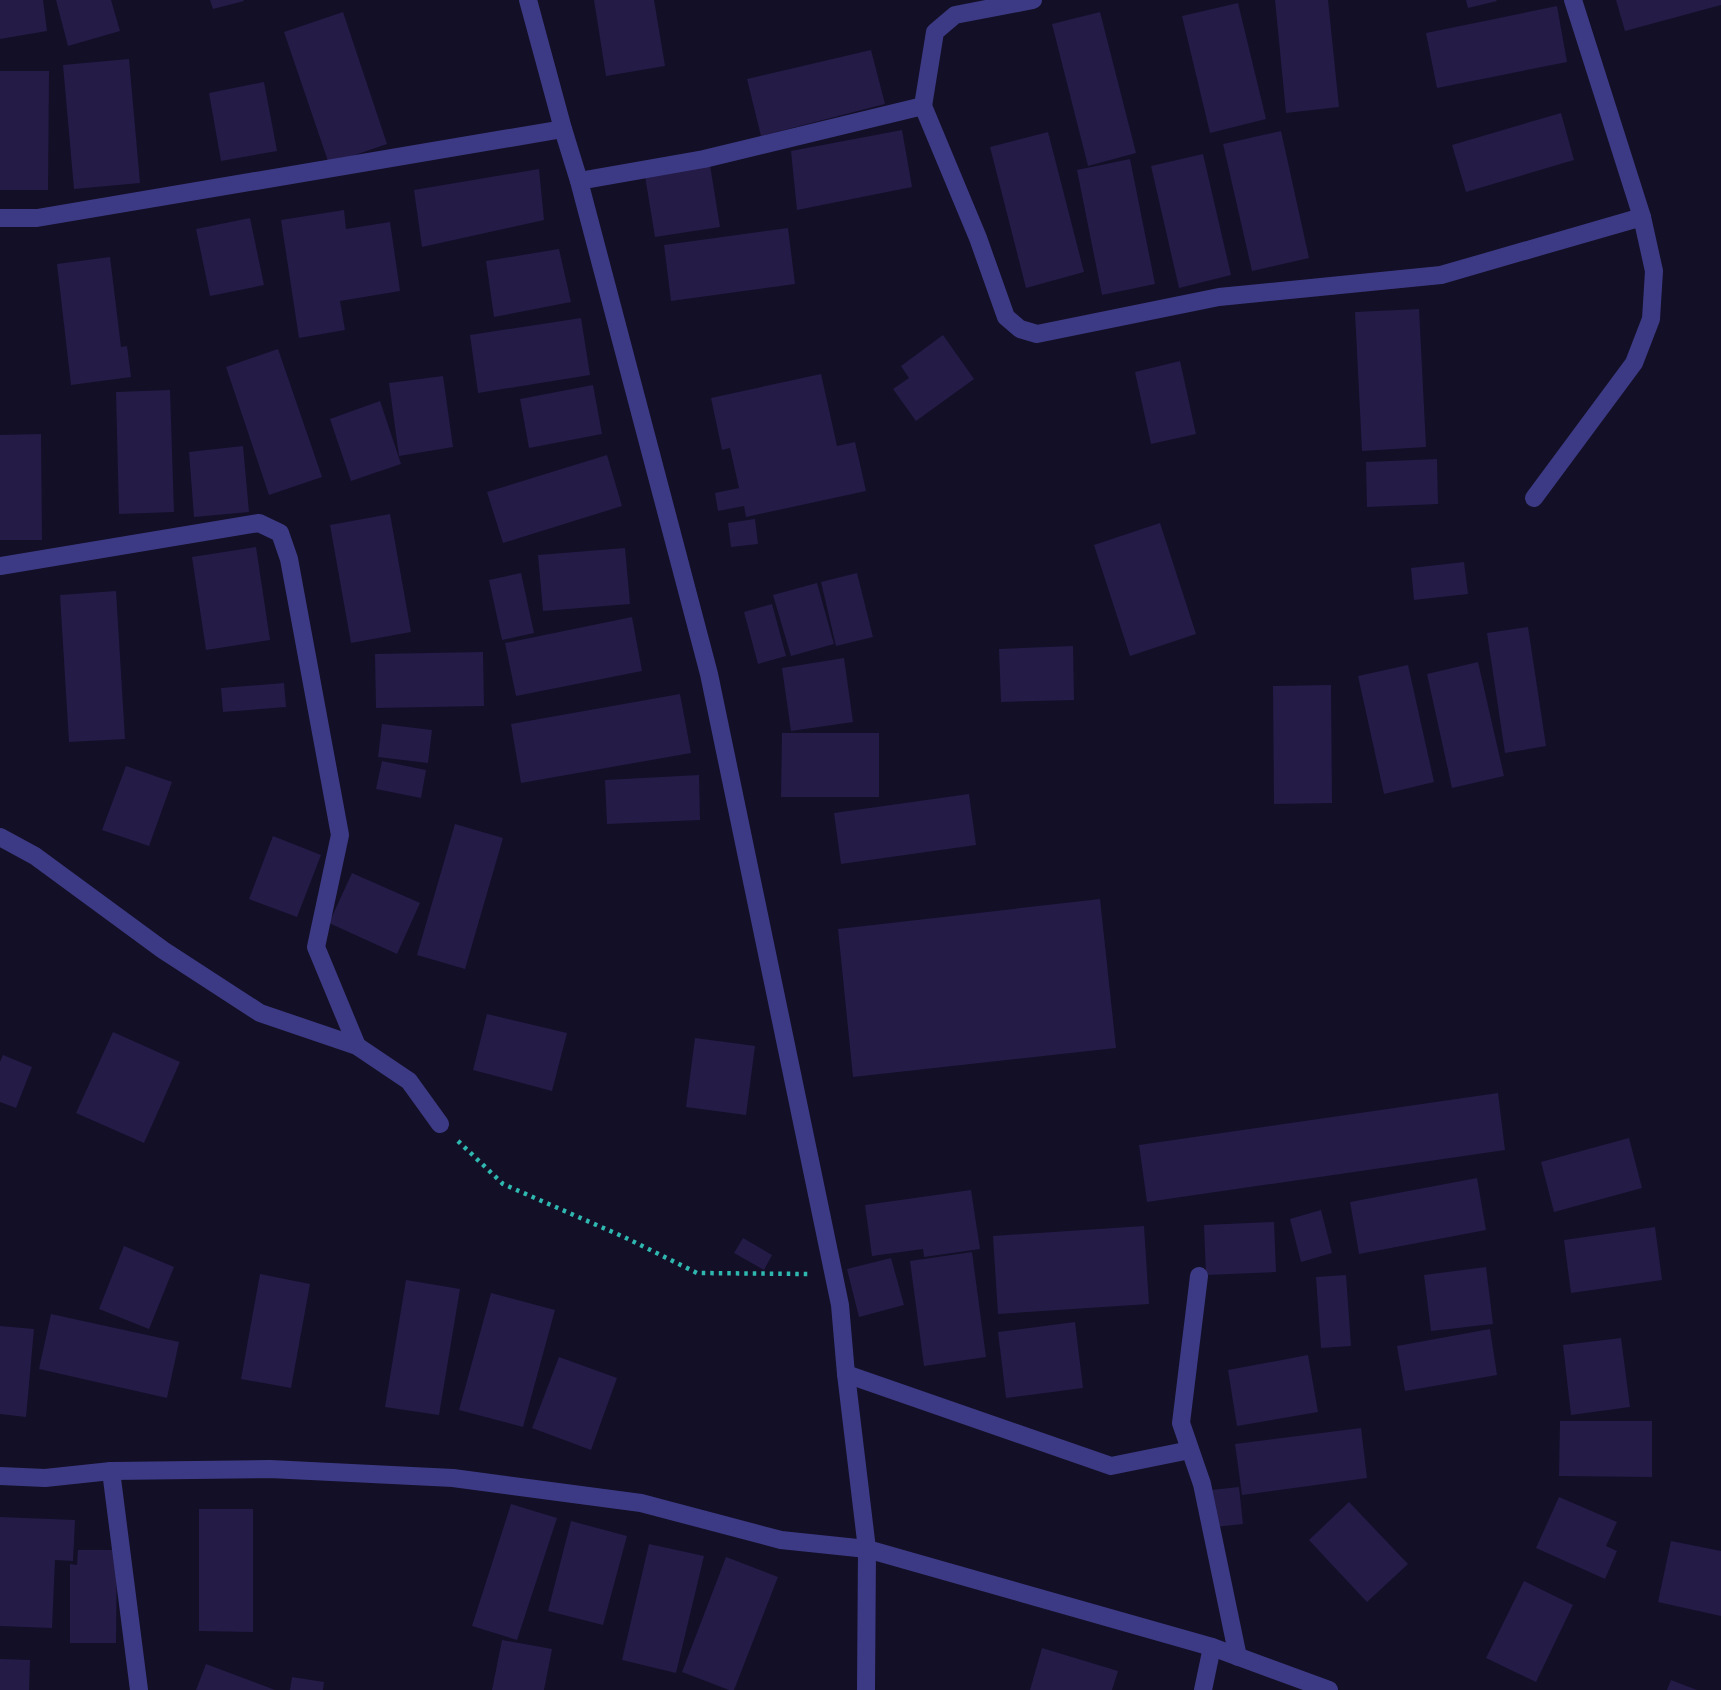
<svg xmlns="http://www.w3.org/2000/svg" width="1721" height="1690" font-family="Cabin,sans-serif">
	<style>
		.building { fill: #241b47 }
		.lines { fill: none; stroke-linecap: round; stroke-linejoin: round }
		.path { stroke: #2fb8b0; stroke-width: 4.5; stroke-dasharray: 3.5 5; stroke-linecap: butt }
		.minor { stroke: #3d3a85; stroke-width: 18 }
	</style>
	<rect width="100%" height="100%" fill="#130f26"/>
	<g class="building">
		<path d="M0,0H43L47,31L0,39Z"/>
		<path d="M56,0H111L120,31L68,46Z"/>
		<path d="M210,0H243L244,1L213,9Z"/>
		<path d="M594,0H654L665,66L606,76Z"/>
		<path d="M1275,0H1328L1339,107L1286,113Z"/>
		<path d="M1466,0H1496L1497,1L1468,8Z"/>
		<path d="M1616,0H1721V5L1625,31Z"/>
		<path d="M1238,3L1266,119L1210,133L1182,16Z"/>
		<path d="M1557,6L1567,62L1437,88L1426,33Z"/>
		<path d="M343,12L387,144L329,164L284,32Z"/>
		<path d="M1100,12L1136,153L1088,166L1052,24Z"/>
		<path d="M871,50L885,104L761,136L747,79Z"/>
		<path d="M129,59L140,183L74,189L63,65Z"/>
		<path d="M0,71H49L48,190H0Z"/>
		<path d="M264,82L277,151L221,161L209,93Z"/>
		<path d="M1561,113L1574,160L1466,192L1452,145Z"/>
		<path d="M902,130L912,187L797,210L791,151Z"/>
		<path d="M1281,131L1309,258L1252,271L1223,144Z"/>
		<path d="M1048,132L1084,272L1026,288L990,147Z"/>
		<path d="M1203,154L1231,275L1179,288L1151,166Z"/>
		<path d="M1130,159L1155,284L1102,295L1077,170Z"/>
		<path d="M710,165L720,227L655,237L645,176Z"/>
		<path d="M539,169L544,220L422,247L414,190Z"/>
		<path d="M344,210L346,229L390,222L400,291L340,301L345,330L299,338L281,220Z"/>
		<path d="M250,218L264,285L210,296L196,229Z"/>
		<path d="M788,228L795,284L671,301L664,245Z"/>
		<path d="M559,249L571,302L494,317L486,261Z"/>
		<path d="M110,257L121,347L127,346L131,377L71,385L57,264Z"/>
		<path d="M1419,309L1426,447L1362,451L1355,312Z"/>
		<path d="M581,318L590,375L478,393L470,335Z"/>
		<path d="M943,335L974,379L916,421L893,389L909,378L901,366Z"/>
		<path d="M278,349L322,477L269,495L226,367Z"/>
		<path d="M1180,361L1196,434L1151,444L1135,372Z"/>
		<path d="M821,374L837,446L855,442L866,491L746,517L744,506L718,511L715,493L739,488L730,448L722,450L711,398Z"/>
		<path d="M443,376L453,447L399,456L389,383Z"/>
		<path d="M593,385L602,434L529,448L520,399Z"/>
		<path d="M170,390L174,512L119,514L116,392Z"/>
		<path d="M380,401L401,464L351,481L330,419Z"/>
		<path d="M41,434L42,540H0V435Z"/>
		<path d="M243,446L249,512L194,517L189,452Z"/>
		<path d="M607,455L622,506L503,543L487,492Z"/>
		<path d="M1437,459L1438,504L1367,507L1366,462Z"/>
		<path d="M390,514L411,632L351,643L330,525Z"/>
		<path d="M755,519L758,544L731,547L728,523Z"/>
		<path d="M1160,523L1196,634L1130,656L1094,545Z"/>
		<path d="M256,547L270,640L206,650L192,557Z"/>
		<path d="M625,548L630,604L543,611L538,555Z"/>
		<path d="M1464,562L1468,594L1414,600L1411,568Z"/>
		<path d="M521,573L534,633L502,640L489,580Z"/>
		<path d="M857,573L873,637L836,646L821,582Z"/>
		<path d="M817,583L834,644L791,656L773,595Z"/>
		<path d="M116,591L125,739L69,742L60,595Z"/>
		<path d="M772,604L786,656L758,664L744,612Z"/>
		<path d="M632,617L642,671L516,696L505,643Z"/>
		<path d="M1528,627L1546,746L1505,753L1487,633Z"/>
		<path d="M1073,646L1074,700L1001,702L999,649Z"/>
		<path d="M483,652L484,706L376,708L375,654Z"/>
		<path d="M844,658L853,722L791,731L782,668Z"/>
		<path d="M1478,662L1504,776L1452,788L1427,674Z"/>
		<path d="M1408,665L1434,782L1384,794L1358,676Z"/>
		<path d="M284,683L286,707L223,712L221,688Z"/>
		<path d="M1331,685L1332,803L1274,804L1273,686Z"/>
		<path d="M680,694L691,753L521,783L511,724Z"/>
		<path d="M382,724L432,730L428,763L378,757Z"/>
		<path d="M782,733H879V797H781Z"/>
		<path d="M382,761L426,770L421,798L376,789Z"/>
		<path d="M126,766L172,782L149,846L102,830Z"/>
		<path d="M699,775L700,820L607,824L605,780Z"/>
		<path d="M969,794L976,845L841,864L834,813Z"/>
		<path d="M455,824L503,838L465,969L417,955Z"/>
		<path d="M273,836L321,855L297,917L249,899Z"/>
		<path d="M352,873L420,903L397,954L329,923Z"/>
		<path d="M1100,899L1116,1048L853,1077L838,929Z"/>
		<path d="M487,1014L567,1033L552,1091L473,1070Z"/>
		<path d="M113,1032L180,1062L144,1143L76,1113Z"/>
		<path d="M695,1038L755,1046L746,1115L686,1107Z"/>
		<path d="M3,1055L32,1067L16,1108L0,1102V1062Z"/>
		<path d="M1498,1093L1505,1150L1147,1202L1139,1145Z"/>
		<path d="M1629,1138L1642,1188L1554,1212L1541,1162Z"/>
		<path d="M1477,1178L1486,1230L1359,1254L1350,1202Z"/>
		<path d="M971,1190L980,1249L924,1257L923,1249L872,1256L865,1205Z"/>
		<path d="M1321,1210L1332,1253L1301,1262L1290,1219Z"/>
		<path d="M1274,1222L1276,1272L1206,1275L1204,1225Z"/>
		<path d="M1144,1226L1149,1304L998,1314L993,1236Z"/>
		<path d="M1655,1227L1662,1280L1571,1293L1564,1240Z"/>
		<path d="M743,1238L772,1255L764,1270L734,1253Z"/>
		<path d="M124,1246L174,1267L149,1329L99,1309Z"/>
		<path d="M972,1252L986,1357L924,1366L910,1261Z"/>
		<path d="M891,1258L904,1305L859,1317L847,1269Z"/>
		<path d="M1486,1267L1493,1324L1431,1331L1424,1275Z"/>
		<path d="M260,1274L310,1284L291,1388L241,1379Z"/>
		<path d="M1346,1275L1351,1346L1321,1348L1316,1277Z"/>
		<path d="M406,1280L460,1289L439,1415L385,1407Z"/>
		<path d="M491,1293L555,1310L523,1427L459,1410Z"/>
		<path d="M51,1314L179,1342L167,1398L39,1369Z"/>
		<path d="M1075,1322L1083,1388L1006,1398L998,1332Z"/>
		<path d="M0,1326L34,1329L26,1417L0,1414Z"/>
		<path d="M1490,1329L1497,1375L1405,1391L1397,1346Z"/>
		<path d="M1621,1338L1630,1407L1571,1415L1563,1345Z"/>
		<path d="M1308,1355L1318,1412L1237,1426L1228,1370Z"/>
		<path d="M559,1357L617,1378L591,1450L532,1428Z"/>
		<path d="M1560,1421H1652V1477L1559,1476Z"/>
		<path d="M1361,1428L1367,1478L1242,1495L1235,1444Z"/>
		<path d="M1239,1487L1243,1524L1215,1527L1211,1490Z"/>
		<path d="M1559,1497L1617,1522L1606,1546L1617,1551L1605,1579L1536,1548Z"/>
		<path d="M1349,1502L1408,1564L1367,1602L1309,1540Z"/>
		<path d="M511,1504L557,1518L517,1640L472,1626Z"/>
		<path d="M199,1509H253V1632L199,1631Z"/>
		<path d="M0,1517L75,1520L73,1561L55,1560L52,1628L0,1626Z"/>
		<path d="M571,1521L627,1536L603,1625L548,1611Z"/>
		<path d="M1671,1541L1721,1551V1616L1658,1602Z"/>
		<path d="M649,1544L704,1556L676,1673L622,1660Z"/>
		<path d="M78,1550H117L116,1643H70V1564L77,1565Z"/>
		<path d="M726,1557L778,1577L734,1690H729L682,1672Z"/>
		<path d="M1524,1581L1573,1605L1536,1682L1486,1658Z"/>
		<path d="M502,1640L552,1649L544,1690H492Z"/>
		<path d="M1042,1648L1118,1671L1112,1690H1030Z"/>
		<path d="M0,1659L30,1660L29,1690H0Z"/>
		<path d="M206,1664L275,1690H196Z"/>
		<path d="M292,1677L324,1682L323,1690H290Z"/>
		<path d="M1671,1680L1697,1690H1667Z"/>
	</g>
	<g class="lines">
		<path class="path" d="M458,1141L503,1184L624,1237L697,1273L808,1274"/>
		<g class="minor">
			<path d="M528,0L563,129L579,181L709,674L840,1305L846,1374L867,1549L866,1690"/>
			<path d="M923,106L935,32L955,15L1033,0"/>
			<path d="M579,181L704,159L923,106L978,238L1006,317L1020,329L1037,334L1219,297L1441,275L1642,217"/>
			<path d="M0,218H37L563,129"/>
			<path d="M1534,498L1634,363L1651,319L1654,271L1642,217L1573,0"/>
			<path d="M0,566L259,523L280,533L289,559L340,835L316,947L357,1046"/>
			<path d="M0,837L35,856L163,950L260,1013L357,1046L409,1081L440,1124"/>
			<path d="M1199,1276L1181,1423L1202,1484L1238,1657"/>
			<path d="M846,1374L1111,1466L1190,1450"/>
			<path d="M111,1471L139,1690"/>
			<path d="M0,1476L45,1478L111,1471L270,1469L453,1478L641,1503L781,1540L867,1549L1212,1647L1329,1690"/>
			<path d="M1203,1690L1212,1647"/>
		</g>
	</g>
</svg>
